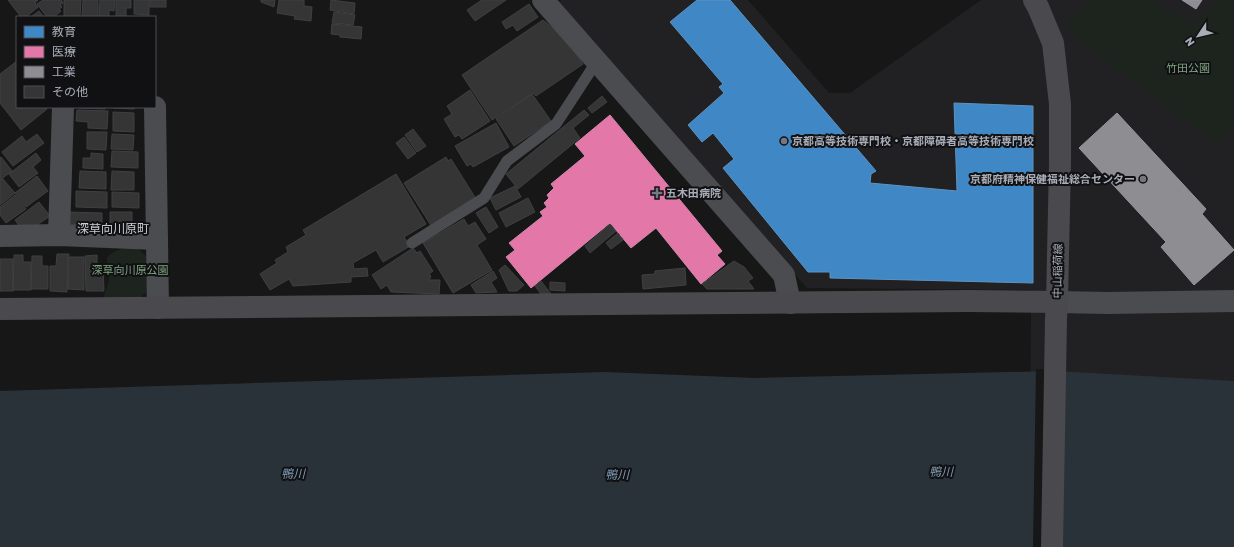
<svg xmlns="http://www.w3.org/2000/svg" width="1234" height="547" font-family="Rubik,'Noto Sans JP',sans-serif">
	<style>
		.built { fill: #212123 }
		.green { fill: #1d241e }
		.water { fill: #2a3239 }
		.pier { fill: #171717 }
		.schools { fill: #3f88c5; stroke: #5e93c1 }
		.health { fill: #e377a8; stroke: #d187ad }
		.industry { fill: #8d8d92; stroke: #95979d }
		.building { fill: #353536; stroke: #3f4043 }
		.lines { fill: none; stroke-linecap: round; stroke-linejoin: round }
		.lane { stroke: #4b4c50; stroke-width: 11 }
		.street { stroke: #4b4c50; stroke-width: 22 }
		.secondary { stroke: #4a4a4e; stroke-width: 22 }
		.poi-dot { fill: #757880; stroke: #111113; stroke-width: 1.5 }
		.labels { text-anchor: middle; dominant-baseline: central; stroke-width: 4; stroke-linejoin: round; paint-order: stroke }
		.park-label { font-size: 11px; fill: #7fa381; stroke: #111113 }
		.poi-label { font-size: 11px; font-weight: bold; fill: #a8adb8; stroke: #111113; text-anchor: start }
		.street-label { font-size: 11px; fill: #a8adb8; stroke: #111113 }
		.neighbourhood-label { font-size: 12px; fill: #c9ccd4; stroke: #111113 }
		.water-label { font-size: 12px; font-style: italic; fill: #7f9bb3; stroke: #111113 }
	</style>
	<rect width="100%" height="100%" fill="#171717"/>
	<path class="built" d="M561,0H748L829,93H850L981,0H1234V547H1029L1031,315L1030,290L807,288L737,206L558,2Z"/>
	<g class="green">
		<path d="M1092,0H1151L1195,24L1218,0H1234V130L1214,142L1099,56L1064,26Z"/>
		<path d="M123,248L138,249L151,260L150,293L144,294L137,301L104,297C105,291 109,284 109,278C111,257 97,259 123,248Z"/>
	</g>
	<path class="water" d="M1055,371L1234,381V547H0V391L604,372L755,378Z"/>
	<path class="pier" d="M1036,369H1055L1063,547H1033Z"/>
	<path class="schools" d="M697,0H730L876,171L871,174L870,183L957,191L954,103L1033,106V283L830,278V272H808L723,168L734,159L713,133L702,142L688,125L724,93L719,87L723,84L670,22Z"/>
	<path class="health" d="M610,115L722,251L717,255L725,264L701,284L656,228L631,248L610,223L531,288L506,257L515,250L509,243L543,216L540,212L547,207L544,203L549,198L547,195L554,188L551,184L585,156L575,144Z"/>
	<g class="industry">
		<path d="M1182,0H1202L1196,9Z"/>
		<path d="M1117,113L1206,209L1202,214L1234,250L1194,285L1161,247L1166,242L1079,148Z"/>
	</g>
	<g class="building">
		<path d="M8,0H38L35,3L38,7L26,17H21Z"/>
		<path d="M43,0H61L63,3L60,5L62,7L59,9L61,11L54,17H47L37,4Z"/>
		<path d="M64,0H81L80,17H64Z"/>
		<path d="M83,0H98V17H82Z"/>
		<path d="M100,0H115L114,11L109,10V17H99Z"/>
		<path d="M116,0H131V8H126V17H116Z"/>
		<path d="M134,0H149V15L134,14Z"/>
		<rect x="150" y="0" width="16" height="7"/>
		<path d="M261,0H275L274,7L261,2Z"/>
		<path d="M279,0H304V6L312,7L311,21L294,19L295,16L277,13Z"/>
		<path d="M331,0L355,3L354,14L330,10Z"/>
		<path d="M482,0H506L475,21L467,10Z"/>
		<path d="M529,4L538,17L517,31L513,25L506,29L502,22Z"/>
		<path d="M39,11L44,17H31Z"/>
		<path d="M334,12L355,15L353,25L332,23Z"/>
		<path d="M543,20L566,39L583,64L536,96L533,93L492,120L462,75Z"/>
		<path d="M332,24L362,27L361,39L340,37V35L331,34Z"/>
		<path d="M17,61V107H45L47,109L21,130L0,103V74Z"/>
		<path d="M470,90L490,121L462,139L459,135L455,137L444,119L452,114L447,106Z"/>
		<path d="M532,94L551,121L514,146L496,119Z"/>
		<path d="M602,96L607,102L592,113L588,108Z"/>
		<path d="M79,107H105V109L79,108Z"/>
		<path d="M113,107H134V109L113,108Z"/>
		<path d="M77,110L108,111L107,129L88,128V122L76,121Z"/>
		<path d="M584,110L589,115L573,128L580,138L518,189L506,174Z"/>
		<path d="M113,112L134,113V132L113,131Z"/>
		<path d="M496,123L509,147L473,167L471,164L467,166L455,146Z"/>
		<path d="M413,129L426,146L417,152L405,135Z"/>
		<path d="M87,132H107L106,150L87,149Z"/>
		<path d="M37,134L44,143L13,166L2,152L22,136L26,142Z"/>
		<path d="M112,134L134,135L133,150L111,149Z"/>
		<path d="M404,137L416,153L408,159L396,143Z"/>
		<path d="M112,151L138,152V168L111,167Z"/>
		<path d="M36,153L41,160L33,167L38,173L19,187L9,174Z"/>
		<path d="M91,153L103,154V169L83,168V158H91Z"/>
		<path d="M1,157L12,171L0,180V158Z"/>
		<path d="M446,157L448,161L451,159L476,199L432,227L404,183Z"/>
		<path d="M80,171L106,172V189L79,188Z"/>
		<path d="M112,171L134,172V190H111Z"/>
		<path d="M396,174L426,224L404,237L410,246L383,262L376,250L353,263L354,269L367,268L368,276L351,277V282L293,286L289,279L270,290L260,274L277,263L275,260L288,252L286,247L306,235L303,230Z"/>
		<path d="M37,176L48,191L26,207L15,193Z"/>
		<path d="M3,179L15,193L0,205V181Z"/>
		<path d="M515,186L521,197L496,210L490,198Z"/>
		<path d="M76,191L107,192V208L76,207Z"/>
		<path d="M112,192L139,193V208L112,207Z"/>
		<path d="M15,195L26,209L6,223L0,215V207Z"/>
		<path d="M528,198L535,212L506,227L499,213Z"/>
		<path d="M39,202L50,216L30,230H22L15,220Z"/>
		<path d="M486,207L498,227L489,233L476,213Z"/>
		<path d="M68,212L102,213V230L68,229Z"/>
		<path d="M110,212H132V226L126,225V231L110,230Z"/>
		<path d="M464,219L468,226L475,222L486,239L477,245L492,270L453,293L423,243Z"/>
		<path d="M610,224L616,231L590,253L585,246Z"/>
		<path d="M618,233L623,240L611,249L606,243Z"/>
		<path d="M413,248L417,253L420,251L433,271L429,274L431,276L429,280H440L439,294L391,292L387,285L381,289L372,275Z"/>
		<path d="M57,254H69L67,292L50,291V266H56Z"/>
		<path d="M14,255H23V262H31V290H13Z"/>
		<path d="M97,255V265L103,264L104,291H86L85,256Z"/>
		<path d="M32,256H42V266H48V289H31Z"/>
		<path d="M68,257H84V290L68,289Z"/>
		<rect x="0" y="259" width="13" height="32"/>
		<path d="M734,261L744,267L753,278L748,281L754,289H707L702,284Z"/>
		<path d="M505,265L524,285L517,291H509L499,270Z"/>
		<path d="M685,268L686,285L643,289L642,275L655,274V271Z"/>
		<path d="M493,271L497,278L491,282L497,292L476,293L471,285Z"/>
		<path d="M541,281L551,294H541L535,286Z"/>
		<path d="M550,282L565,283V291L550,290Z"/>
	</g>
	<g class="lines">
		<path class="lane" d="M412,243L484,198L507,161L556,124L597,61"/>
		<g class="street">
			<path d="M543,0L784,275L790,303"/>
			<path d="M155,107L158,308"/>
			<path d="M59,235L63,107"/>
			<path d="M0,236L59,235L157,239"/>
			<path d="M1057,302L1108,303L1234,301"/>
		</g>
		<g class="secondary">
			<path d="M1034,0L1038,7L1053,43L1060,104V163L1057,302L1056,319L1052,547"/>
			<path d="M0,309L968,301L1057,302"/>
		</g>
	</g>
	<g class="poi-dot">
		<circle cx="784" cy="141" r="4"/>
		<circle cx="1143" cy="179" r="4"/>
		<path d="M655 187h4v4h4v4h-4v4h-4v-4h-4v-4h4z"/>
	</g>
	<g class="labels">
		<g class="park-label">
			<text x="1188" y="68">竹田公園</text>
			<text x="130" y="270">深草向川原公園</text>
		</g>
		<g class="poi-label">
			<text x="792" y="141">京都高等技術専門校・京都障碍者高等技術専門校</text>
			<text x="1135" y="179" text-anchor="end">京都府精神保健福祉総合センター</text>
			<text x="666" y="193">五木田病院</text>
		</g>
		<g class="street-label">
			<text transform="translate(1058 271) rotate(-89)">中山稲荷線</text>
		</g>
		<g class="neighbourhood-label">
			<text x="113" y="229">深草向川原町</text>
		</g>
		<g class="water-label">
			<text x="941" y="472">鴨川</text>
			<text x="293" y="474">鴨川</text>
			<text x="617" y="475">鴨川</text>
		</g>
	</g>
	<rect x="16" y="16" width="140" height="92" fill="#111113" stroke="#4d4f55"/>
	<rect x="24" y="26" width="20" height="12" fill="#3f88c5" stroke="#4d4f55"/>
	<text x="52" y="36" font-size="12" fill="#a8adb8">教育</text>
	<rect x="24" y="46" width="20" height="12" fill="#e377a8" stroke="#4d4f55"/>
	<text x="52" y="56" font-size="12" fill="#a8adb8">医療</text>
	<rect x="24" y="66" width="20" height="12" fill="#8d8d92" stroke="#4d4f55"/>
	<text x="52" y="76" font-size="12" fill="#a8adb8">工業</text>
	<rect x="24" y="86" width="20" height="12" fill="#353536" stroke="#4d4f55"/>
	<text x="52" y="96" font-size="12" fill="#a8adb8">その他</text>
	<g transform="translate(1198 36) rotate(235)" stroke="#111113" stroke-width="3" paint-order="stroke">
	<path d="M0-3L7 15L0 10L-7 15Z" fill="#a8adb8"/>
	<text y="-6" font-size="11" font-weight="bold" text-anchor="middle" fill="#a8adb8">N</text>
	</g>
</svg>
